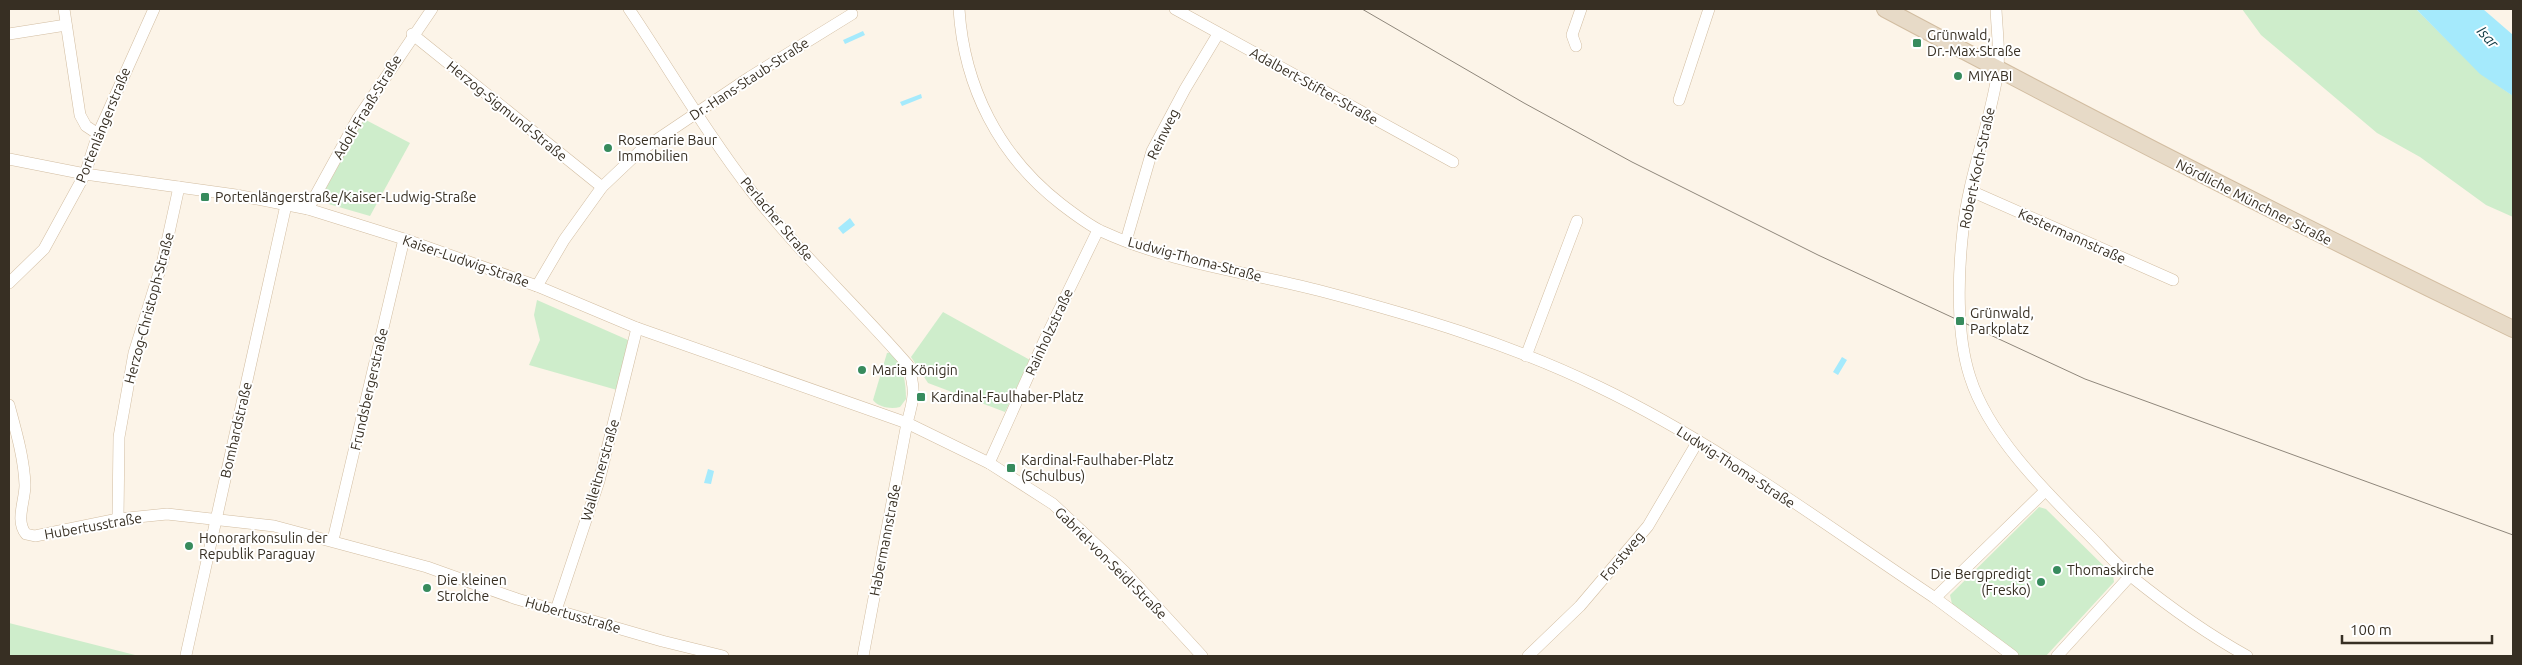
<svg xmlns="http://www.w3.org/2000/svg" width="2522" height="665" font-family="Ubuntu,sans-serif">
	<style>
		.green { fill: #ceedcb }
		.water { fill: #a5eafc }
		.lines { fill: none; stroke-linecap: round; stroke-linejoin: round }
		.street-casing { stroke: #d2bda1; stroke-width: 12 }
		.secondary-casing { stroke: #d2bda1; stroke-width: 18 }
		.street { stroke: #fff; stroke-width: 11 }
		.secondary { stroke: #e7dac7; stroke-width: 16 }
		.tram { stroke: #8f877b; stroke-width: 1 }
		.poi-dot { fill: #378b5d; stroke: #fff; stroke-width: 2 }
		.labels { text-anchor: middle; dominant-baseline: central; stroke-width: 4; stroke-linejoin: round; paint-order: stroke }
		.poi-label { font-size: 14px; fill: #372f23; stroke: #fff; text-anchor: start }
		.street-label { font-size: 14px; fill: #372f23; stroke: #fff }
		.water-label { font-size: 15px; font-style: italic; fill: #0d3842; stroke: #fff }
	</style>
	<rect width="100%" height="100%" fill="#fcf4e8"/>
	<g class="green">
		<path d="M2242,9H2416L2480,73L2513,96V217L2486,205L2420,157L2377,133L2261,35Z"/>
		<path d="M364,119L410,143L370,216L325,203L323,194Z"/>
		<path d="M537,300L628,340L617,390L529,365L540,340L534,315Z"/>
		<path d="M943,312L1030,360L1005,412L928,383L911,357Z"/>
		<path d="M892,352C903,365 906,382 906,399L900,407C892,409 879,408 873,400L887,353Z"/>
		<path d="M2039,507L2046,509L2113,575L2114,582L2046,656H2020L1952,604L1950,595Z"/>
		<path d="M9,623L139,656H9Z"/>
	</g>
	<g class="water">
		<path d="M2416,9H2483L2513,35V96L2480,74Z"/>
		<path d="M863,31L865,35L845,44L843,40Z"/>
		<path d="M921,94L922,98L902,106L900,102Z"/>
		<path d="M850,218L855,225L843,234L838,228Z"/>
		<path d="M1842,357L1847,360L1838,375L1833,372Z"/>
		<path d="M708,469L714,471L711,484L704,483Z"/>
	</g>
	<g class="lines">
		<g class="street-casing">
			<g id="street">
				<path d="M64,9L80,115L86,126L98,134"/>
				<path d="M629,9C670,70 707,134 752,192C800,254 857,306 908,365C916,390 914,398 907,423L863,656"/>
				<path d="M959,9C964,87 999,156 1061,204C1074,214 1087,224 1101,231C1170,263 1248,272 1321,291C1416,316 1511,344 1599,387C1716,443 1827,526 1935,598"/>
				<path d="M1175,9L1453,162"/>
				<path d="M1996,9C1997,32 2001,59 1996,82C1987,132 1968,180 1963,230C1958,274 1956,334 1970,377C1989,437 2047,493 2090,536C2104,550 2117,566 2132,577C2168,606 2207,634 2247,656"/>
				<path d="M9,34L66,25"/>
				<path d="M412,34L602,187"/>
				<path d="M1576,46L1572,35L1581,9"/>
				<path d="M1679,100L1709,9"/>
				<path d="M9,159L85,174L236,195L308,209L404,239L537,286L637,328L907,423L989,463L1053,504L1124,571L1202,656"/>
				<path d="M1971,191L2173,280"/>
				<path d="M308,209L358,118L432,9"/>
				<path d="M1126,241L1152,151L1185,89L1218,34"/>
				<path d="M9,283L44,249L85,174L98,134L154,9"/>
				<path d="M537,286L564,240L602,187L640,151L750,77L852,14"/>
				<path d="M1526,356L1577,221"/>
				<path d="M9,405C16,431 24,458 25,485C25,501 15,521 26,534L35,536L118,519L167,514L274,526L427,567L517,599L662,641L723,656"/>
				<path d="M989,463L1045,339L1098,230"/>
				<path d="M118,519L119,437L134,353L163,260L179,187"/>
				<path d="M333,540L404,239"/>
				<path d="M556,610L599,481L637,328"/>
				<path d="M186,655L286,205"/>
				<path d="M1528,656L1580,606L1648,526L1698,441"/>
				<path d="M2013,656L1935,598L2045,491"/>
				<path d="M2057,656L2130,576"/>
			</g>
		</g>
		<g class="secondary-casing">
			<path id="secondary" d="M1885,9C2093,120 2302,227 2513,329"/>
		</g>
		<use href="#street" class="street"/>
		<use href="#secondary" class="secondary"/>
		<path class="tram" d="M1362,9L1524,103L1632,162L1818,255L2085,379L2513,535"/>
	</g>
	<g class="poi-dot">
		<rect x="1912" y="38" width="10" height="10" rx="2.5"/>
		<circle cx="1958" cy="76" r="5"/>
		<circle cx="608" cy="148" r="5"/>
		<rect x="200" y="192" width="10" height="10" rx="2.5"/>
		<rect x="1955" y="316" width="10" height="10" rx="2.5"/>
		<circle cx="862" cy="370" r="5"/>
		<rect x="916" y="392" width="10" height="10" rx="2.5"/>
		<rect x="1006" y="463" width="10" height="10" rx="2.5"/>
		<circle cx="189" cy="546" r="5"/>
		<circle cx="2057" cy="570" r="5"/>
		<circle cx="2041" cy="582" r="5"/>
		<circle cx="427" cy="588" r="5"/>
	</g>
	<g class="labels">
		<g class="poi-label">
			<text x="1927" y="35">Grünwald,<tspan x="1927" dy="16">Dr.-Max-Straße</tspan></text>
			<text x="1968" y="76">MIYABI</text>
			<text x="618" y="140">Rosemarie Baur<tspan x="618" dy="16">Immobilien</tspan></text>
			<text x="215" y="197">Portenlängerstraße/Kaiser-Ludwig-Straße</text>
			<text x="1970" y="313">Grünwald,<tspan x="1970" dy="16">Parkplatz</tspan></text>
			<text x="872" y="370">Maria Königin</text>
			<text x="931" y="397">Kardinal-Faulhaber-Platz</text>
			<text x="1021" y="460">Kardinal-Faulhaber-Platz<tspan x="1021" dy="16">(Schulbus)</tspan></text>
			<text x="199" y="538">Honorarkonsulin der<tspan x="199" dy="16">Republik Paraguay</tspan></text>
			<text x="2067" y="570">Thomaskirche</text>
			<text x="2031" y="574" text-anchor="end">Die Bergpredigt<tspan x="2031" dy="16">(Fresko)</tspan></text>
			<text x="437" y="580">Die kleinen<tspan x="437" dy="16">Strolche</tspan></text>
		</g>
		<g class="street-label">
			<text transform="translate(749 79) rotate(-33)">Dr.-Hans-Staub-Straße</text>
			<text transform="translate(1314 86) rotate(29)">Adalbert-Stifter-Straße</text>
			<text transform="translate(367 107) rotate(-59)">Adolf-Fraaß-Straße</text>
			<text transform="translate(507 111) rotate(39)">Herzog-Sigmund-Straße</text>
			<text transform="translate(103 125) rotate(-68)">Portenlängerstraße</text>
			<text transform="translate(1163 134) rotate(-64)">Reinweg</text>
			<text transform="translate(1977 168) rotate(-78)">Robert-Koch-Straße</text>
			<text transform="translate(2254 202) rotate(27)">Nördliche Münchner Straße</text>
			<text transform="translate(777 219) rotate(50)">Perlacher Straße</text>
			<text transform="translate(2072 236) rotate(24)">Kestermannstraße</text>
			<text transform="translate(1195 259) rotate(15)">Ludwig-Thoma-Straße</text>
			<text transform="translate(466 261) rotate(19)">Kaiser-Ludwig-Straße</text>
			<text transform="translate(149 308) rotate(-75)">Herzog-Christoph-Straße</text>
			<text transform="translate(1049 332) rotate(-65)">Rainholzstraße</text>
			<text transform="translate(369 389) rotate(-77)">Frundsbergerstraße</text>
			<text transform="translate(236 430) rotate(-77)">Bomhardstraße</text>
			<text transform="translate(1736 467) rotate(33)">Ludwig-Thoma-Straße</text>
			<text transform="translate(600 470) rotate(-74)">Walleitnerstraße</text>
			<text transform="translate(93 526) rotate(-10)">Hubertusstraße</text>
			<text transform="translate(885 540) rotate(-79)">Habermannstraße</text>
			<text transform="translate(1622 556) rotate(-50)">Forstweg</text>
			<text transform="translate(1111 563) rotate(45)">Gabriel-von-Seidl-Straße</text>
			<text transform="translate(573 615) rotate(16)">Hubertusstraße</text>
		</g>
		<g class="water-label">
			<text transform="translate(2488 37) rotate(48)">Isar</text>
		</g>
	</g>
	<rect width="2522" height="665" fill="none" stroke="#372f23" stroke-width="20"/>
	<path d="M2342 635v8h150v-8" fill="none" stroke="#372f23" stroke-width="2.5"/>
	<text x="2350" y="635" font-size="15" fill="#372f23" stroke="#ffffff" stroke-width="4" paint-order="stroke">100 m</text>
</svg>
